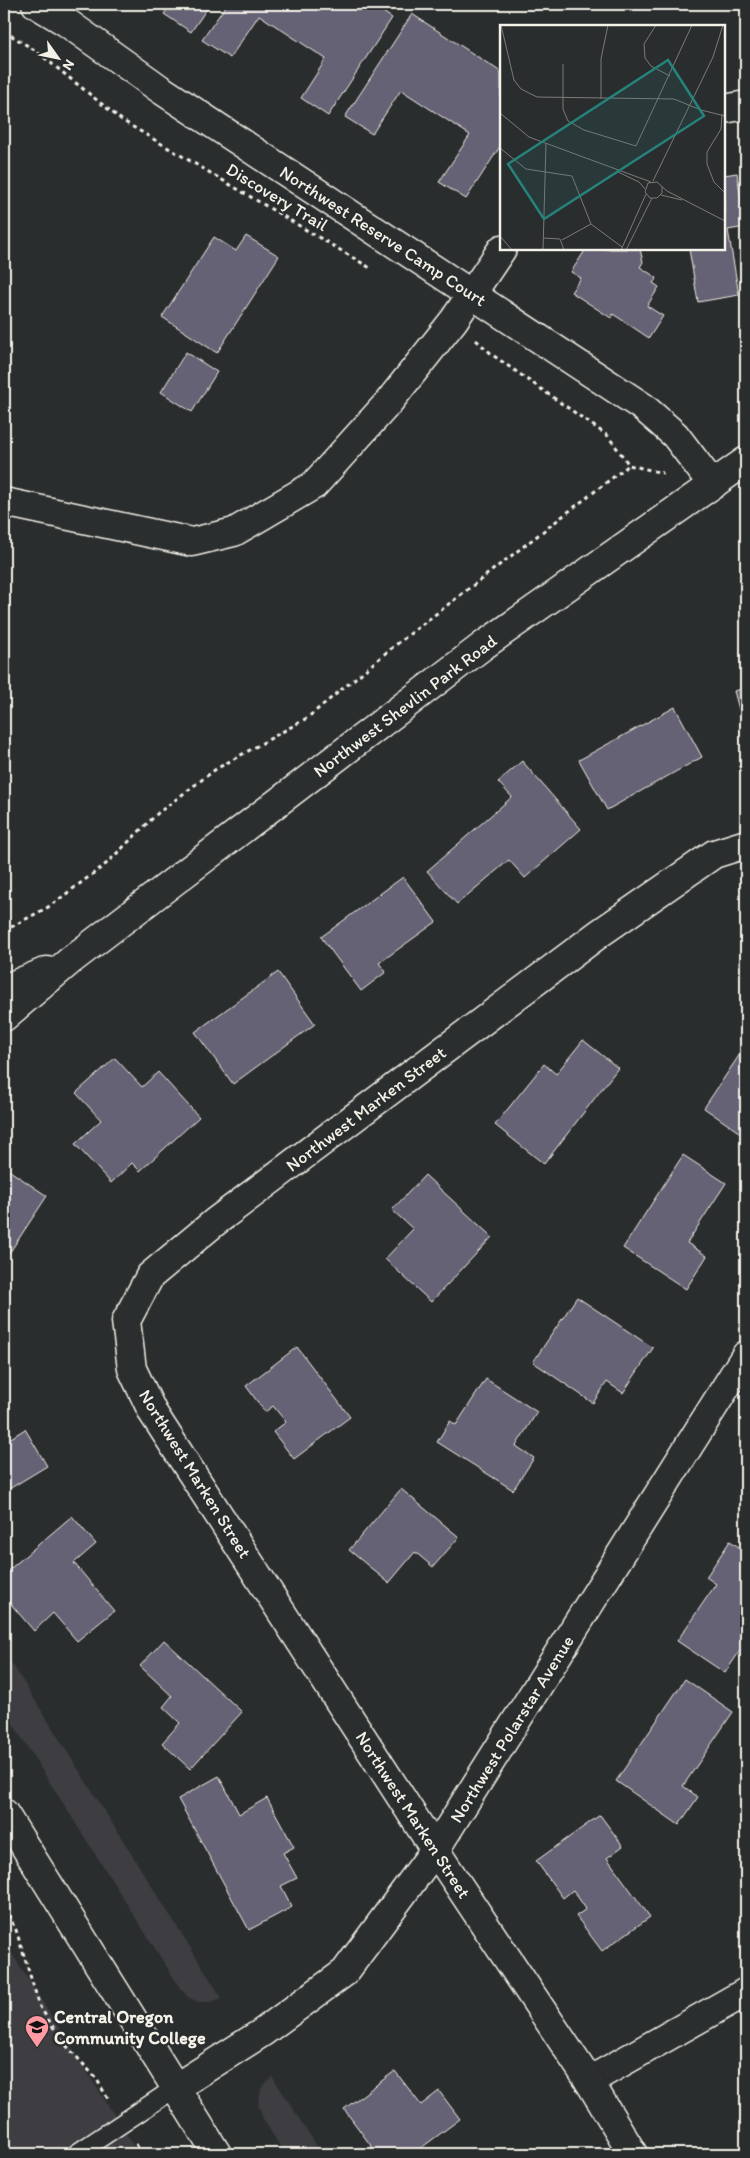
<svg xmlns="http://www.w3.org/2000/svg" width="750" height="2158" font-family="Itim,sans-serif">
	<style>
		.built { fill: #3c3d43 }
		.building { fill: #666274; stroke: #f4f1e8 }
		.lines { fill: none; stroke-linecap: round; stroke-linejoin: round }
		.lane-casing { stroke: #f4f1e8; stroke-width: 21 }
		.street-casing { stroke: #f4f1e8; stroke-width: 31 }
		.secondary-casing { stroke: #f4f1e8; stroke-width: 31 }
		.path { stroke: #f4f1e8; stroke-width: 3; stroke-dasharray: 4 4; stroke-linecap: butt }
		.lane { stroke: #2a2d2e; stroke-width: 18 }
		.street { stroke: #2a2d2e; stroke-width: 28 }
		.secondary { stroke: #2a2d2e; stroke-width: 28 }
		.labels { text-anchor: middle; dominant-baseline: central; stroke-width: 4.5; stroke-linejoin: round; paint-order: stroke }
		.street-label { font-size: 18px; fill: #f4f1e8; stroke: #2a2d2e }
		.poi-label { font-size: 18px; font-weight: bold; fill: #f4f1e8; stroke: #2a2d2e; text-anchor: start }
		.inset-road { fill: none; stroke: #7b7b78; stroke-width: 1 }
		.view { fill: #26827a; fill-opacity: 0.15; stroke: #26827a; stroke-width: 2.5 }
		.inset-edge { fill: none; stroke: #f4f1e8; stroke-width: 2.5 }
	</style>
	<rect width="100%" height="100%" fill="#2a2d2e"/>
	<filter id="ink" filterUnits="userSpaceOnUse"><feTurbulence type="fractalNoise" baseFrequency=".02" numOctaves="2"/><feDisplacementMap in="SourceGraphic" scale="10" xChannelSelector="R" yChannelSelector="G"/><feConvolveMatrix kernelMatrix="1 2 1 2 8 2 1 2 1" color-interpolation-filters="sRGB"/></filter>
	<g filter="url(#ink)">
		<g class="built">
			<path d="M4,1651L222,1998L211,2002H198L188,1997L180,1988L4,1710Z"/>
			<path d="M4,1941L139,2154H4Z"/>
			<path d="M272,2076L322,2154H285L263,2119L258,2104L261,2089Z"/>
		</g>
		<g class="building">
			<path d="M171,4H210L191,32L164,14Z"/>
			<path d="M227,4H371L392,18L328,116L301,98L326,59L259,15L230,58L202,40Z"/>
			<path d="M412,14L501,72V145L466,199L439,182L470,135L401,90L372,134L345,117Z"/>
			<path d="M737,173L745,227L728,230L739,295L698,302L689,249H724V175Z"/>
			<path d="M246,236L279,256L217,353L162,317L214,237L236,251Z"/>
			<path d="M586,249H640L643,262L640,267L657,278L653,283L659,287L647,306L663,316L649,338L613,314L611,318L571,292L581,278L571,272Z"/>
			<path d="M186,352L217,372L192,412L161,392Z"/>
			<path d="M746,688V735L734,691Z"/>
			<path d="M675,707L702,757L607,810L579,760Z"/>
			<path d="M522,761L581,829L525,878L509,860L457,904L427,871L512,797L498,782Z"/>
			<path d="M403,877L436,922L379,963L386,972L361,991L321,937Z"/>
			<path d="M278,972L315,1024L233,1084L195,1032Z"/>
			<path d="M583,1040L618,1068L544,1164L495,1125L544,1064L556,1074Z"/>
			<path d="M746,1045V1137L704,1108Z"/>
			<path d="M115,1058L142,1087L158,1072L199,1117L140,1171L132,1163L111,1183L75,1144L101,1120L76,1093Z"/>
			<path d="M683,1155L726,1183L687,1243L707,1256L686,1289L623,1248Z"/>
			<path d="M4,1167L47,1196L4,1261Z"/>
			<path d="M425,1175L492,1237L431,1302L385,1259L413,1229L392,1210Z"/>
			<path d="M577,1297L653,1348L623,1393L607,1382L593,1403L533,1362Z"/>
			<path d="M297,1347L350,1417L294,1459L273,1432L286,1422L273,1406L265,1412L246,1386Z"/>
			<path d="M486,1379L537,1412L516,1446L534,1458L513,1490L437,1442L450,1421L456,1425Z"/>
			<path d="M25,1429L47,1466L4,1492V1437L6,1441Z"/>
			<path d="M401,1489L459,1537L433,1567L415,1552L389,1583L349,1550Z"/>
			<path d="M72,1516L96,1544L74,1563L114,1611L77,1641L53,1613L34,1631L4,1596V1574Z"/>
			<path d="M730,1541L746,1552V1642L725,1673L677,1641L716,1584L706,1577Z"/>
			<path d="M164,1640L242,1712L190,1769L162,1743L180,1723L163,1707L172,1696L140,1666Z"/>
			<path d="M685,1679L733,1712L683,1786L698,1797L679,1825L616,1781Z"/>
			<path d="M219,1776L239,1814L267,1798L294,1847L283,1853L297,1878L281,1886L292,1907L249,1930L178,1799Z"/>
			<path d="M600,1815L623,1846L607,1858L650,1917L602,1951L576,1916L586,1909L573,1890L563,1898L536,1861Z"/>
			<path d="M395,2071L421,2105L439,2091L460,2119L413,2154H377L344,2109Z"/>
		</g>
		<g class="lines">
			<g class="lane-casing">
				<path id="lane" d="M76,2154L175,2088"/>
			</g>
			<g class="street-casing">
				<g id="street">
					<path d="M36,4L66,22L160,89L643,407L675,435L713,485"/>
					<path d="M724,109L746,105"/>
					<path d="M4,502L192,542L234,532L314,485L388,403L454,320L502,249"/>
					<path d="M589,2081L746,1992"/>
					<path d="M175,2088L263,2032L345,1972L435,1850L746,1355"/>
					<path d="M633,2154L589,2081L435,1850L153,1413L132,1369L126,1321L150,1276L215,1222L600,933L714,854L746,844"/>
				</g>
			</g>
			<g class="secondary-casing">
				<g id="secondary">
					<path d="M4,989L47,971"/>
					<path d="M4,1017L71,960L484,645L746,461"/>
					<path d="M4,1813L217,2154"/>
				</g>
			</g>
			<g class="path">
				<path d="M4,31L36,51L123,121L372,269"/>
				<path d="M476,340L494,356L608,436L629,465L663,473"/>
				<path d="M4,931L50,906L106,864L158,813L216,769L307,718L393,647L629,465"/>
				<path d="M4,1908L16,1930L40,2007L63,2042L96,2078L108,2099"/>
				<path d="M136,2144L142,2154"/>
			</g>
			<use href="#lane" class="lane"/>
			<use href="#street" class="street"/>
			<use href="#secondary" class="secondary"/>
		</g>
	</g>
	<defs>
		<g id="university-pin" transform="scale(1.25)"><path d="M0 17L-7.5 6A9.5 9.5 0 1 1 7.5 6Z" fill="#ff9aa2" stroke="#2a2d2e"/><path d="M0-5L7-2L0 1L-7-2ZM-4 1L0 2.5L4 1V4Q0 6-4 4Z" fill="#111"/></g>
	</defs>
	<g fill-rule="evenodd">
		<use href="#university-pin" x="37" y="2027"/>
	</g>
	<g class="labels">
		<g class="street-label">
			<text transform="translate(277 197) rotate(31)">Discovery Trail</text>
			<text transform="translate(383 236) rotate(33)">Northwest Reserve Camp Court</text>
			<text transform="translate(405 706) rotate(-37)">Northwest Shevlin Park Road</text>
			<text transform="translate(366 1109) rotate(-37)">Northwest Marken Street</text>
			<text transform="translate(195 1474) rotate(58)">Northwest Marken Street</text>
			<text transform="translate(512 1729) rotate(-58)">Northwest Polarstar Avenue</text>
			<text transform="translate(413 1815) rotate(57)">Northwest Marken Street</text>
		</g>
		<g class="poi-label">
			<text x="54" y="2017">Central Oregon<tspan x="54" dy="21">Community College</tspan></text>
		</g>
	</g>
	<g transform="translate(500 25)">
		<rect width="225" height="225" fill="#2a2d2e"/>
		<path class="inset-road" d="M1,0L14,55L21,64L37,72L174,74L201,85L225,91M156,0L144,19L145,33L151,41L170,51M63,39V84L68,96L84,105L136,121L192,0M101,74V34L108,0M0,88L29,112L151,157M222,89L221,104L207,127V139L214,157L225,168M0,123L26,144L72,151L91,199L122,222M116,146L139,157L145,164M153,156L213,32L223,0M162,162V168L157,173H150L145,167L148,158L157,157L167,166L225,196M161,170L182,175M0,211L12,225M43,213L60,214L64,225M62,215L91,199M43,225L46,118M121,225L146,169M126,225L152,173"/>
		<path class="view" d="M168,35L204,91L44,194L8,139Z"/>
		<rect width="225" height="225" class="inset-edge"/>
	</g>
	<rect width="750" height="2158" fill="none" stroke="#2a2d2e" stroke-width="20"/>
	<rect x="10" y="10" width="730" height="2138" fill="none" stroke="#f4f1e8" stroke-width="2" filter="url(#ink)"/>
	<g transform="translate(58 58) rotate(123)" stroke="#2a2d2e" stroke-width="4" paint-order="stroke">
	<path d="M0-4L9 19L0 12L-9 19Z" fill="#f4f1e8"/>
	<text y="-8" font-size="14" font-weight="bold" text-anchor="middle" fill="#f4f1e8">N</text>
	</g>
</svg>
